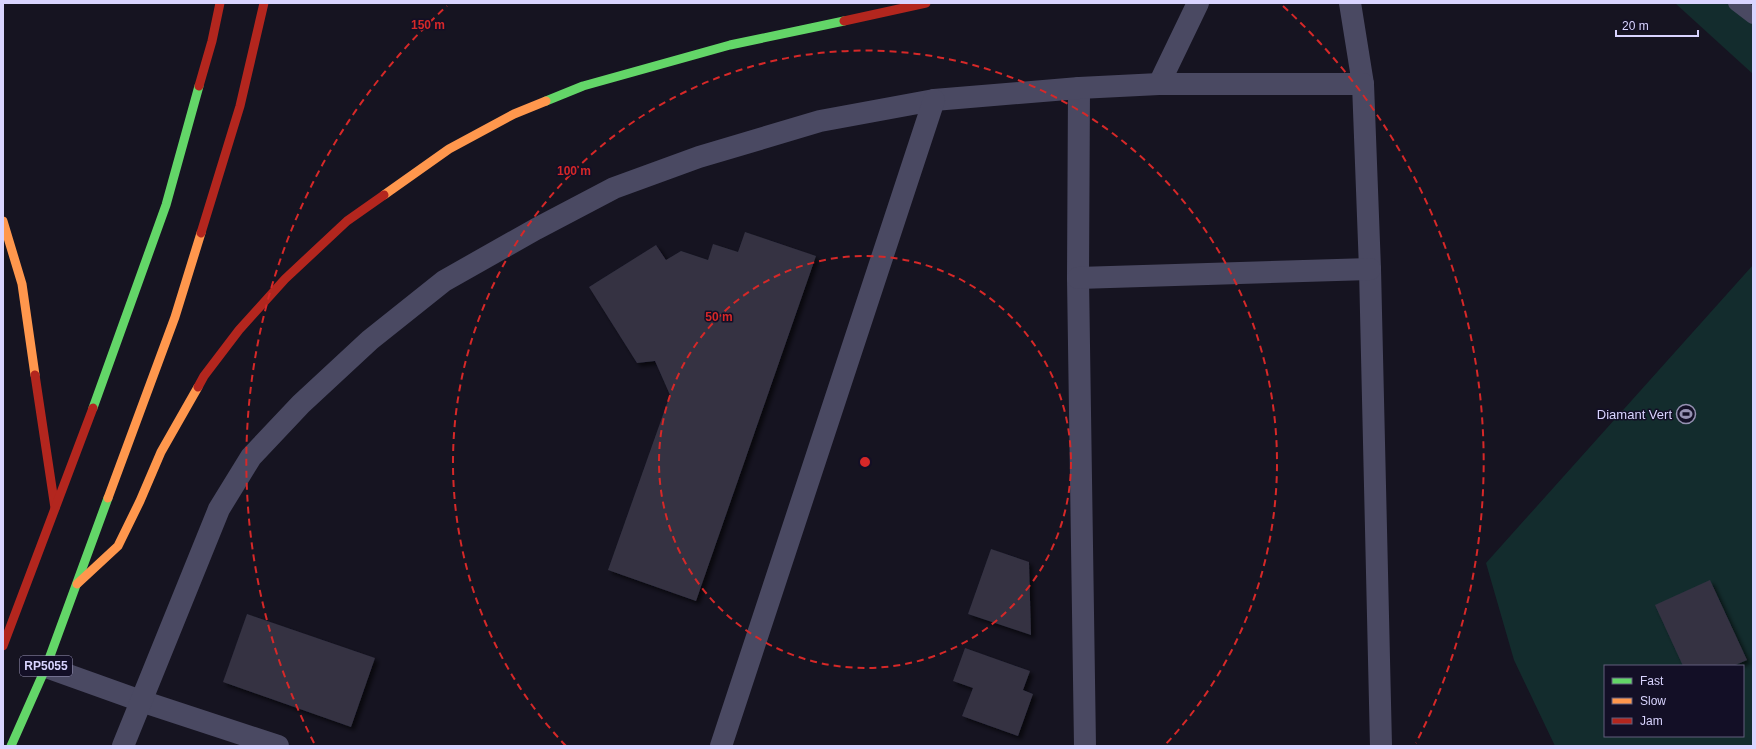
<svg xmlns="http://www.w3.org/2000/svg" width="1756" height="749" font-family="Arial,sans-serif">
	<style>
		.green { fill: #132c2d; fill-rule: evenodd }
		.building { fill: #343243; filter: url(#shadow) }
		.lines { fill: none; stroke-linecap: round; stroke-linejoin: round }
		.lane { stroke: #4a4962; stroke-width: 16 }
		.street { stroke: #4a4962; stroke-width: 22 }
		.fast { stroke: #63d668; stroke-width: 9 }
		.slow { stroke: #ff974d; stroke-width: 9 }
		.jam { stroke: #b3261e; stroke-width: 9 }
		.ring { fill: none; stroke: #d62828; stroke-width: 2; stroke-dasharray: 7 5 }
		.labels { text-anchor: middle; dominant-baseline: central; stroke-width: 3; stroke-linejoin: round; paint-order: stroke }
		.shield { fill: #130f26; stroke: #9e99be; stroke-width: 1 }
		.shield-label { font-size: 12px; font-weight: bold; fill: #d9d4ff }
		.poi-label { font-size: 13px; fill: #d9d4ff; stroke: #130f26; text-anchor: end }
		.centre { fill: #d62828; stroke: #130f26; stroke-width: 2 }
		.ring-label { font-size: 12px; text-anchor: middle; font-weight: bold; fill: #d62828; stroke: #130f26; stroke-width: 3; stroke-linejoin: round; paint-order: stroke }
	</style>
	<defs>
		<filter id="shadow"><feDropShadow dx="3.5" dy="3.5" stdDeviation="2" flood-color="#0009"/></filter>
	</defs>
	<rect width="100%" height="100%" fill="#161421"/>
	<g class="green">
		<path d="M1675,3H1753V74Z"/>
		<path d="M1753,265V746H1555L1514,660L1486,563ZM1605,666H1743V736H1605Z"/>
	</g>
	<g class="building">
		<path d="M745,232L816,256L696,601L608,570L670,395L655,361L637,363L589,287L656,245L666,260L681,251L708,260L713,244L738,252Z"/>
		<path d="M991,549L1029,562L1031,635L968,614Z"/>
		<path d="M1710,580L1747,660L1733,666H1683L1655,605Z"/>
		<path d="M247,614L375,658L351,727L223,682Z"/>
		<path d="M965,648L1030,671L1023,690L1033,694L1018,736L962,716L973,688L953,681Z"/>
	</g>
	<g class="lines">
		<path class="lane" d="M1736,3L1753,16"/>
		<g class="street">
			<path d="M1350,3L1363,84L1370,269L1381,746"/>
			<path d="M1159,84L1198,3"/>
			<path d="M1079,88L1078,278L1085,746"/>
			<path d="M1078,278L1370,269"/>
			<path d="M46,667L141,701L278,746"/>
			<path d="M123,746L219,509L251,457L301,404L370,340L444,281L536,229L614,188L699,157L820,121L934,100L1079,88L1159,84H1363"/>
			<path d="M721,746L934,100"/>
		</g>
		<g class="fast">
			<path d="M546,101L583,86L730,45L844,21"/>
			<path d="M93,408L166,205L199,86"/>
			<path d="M11,746L46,667L108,498"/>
		</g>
		<g class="slow">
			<path d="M384,195L449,149L514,114L546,101"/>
			<path d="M3,221L22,284L35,375"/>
			<path d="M108,498L175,317L201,233"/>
			<path d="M77,584L118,546L140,501L161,452L198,387"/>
		</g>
		<g class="jam">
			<path d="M844,21L926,3"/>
			<path d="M199,86L212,41L220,3"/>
			<path d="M201,233L240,106L264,3"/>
			<path d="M35,375L55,508"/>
			<path d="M198,387L204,376L239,330L285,279L347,221L384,195"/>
			<path d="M3,646L93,408"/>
		</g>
	</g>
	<g class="ring">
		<circle cx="865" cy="462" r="206"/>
		<path d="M566 746A412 412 0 1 1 1164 746"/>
		<path d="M314 743A618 618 0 0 1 447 6M1283 6A618 618 0 0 1 1416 743"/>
	</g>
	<defs>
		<g id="stadium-ring" transform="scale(1)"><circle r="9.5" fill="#130f26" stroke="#9591b1" stroke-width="1.5"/><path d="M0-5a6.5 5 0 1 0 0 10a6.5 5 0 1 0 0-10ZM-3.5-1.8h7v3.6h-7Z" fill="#9591b1"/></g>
	</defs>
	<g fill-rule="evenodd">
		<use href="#stadium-ring" x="1686" y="414"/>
	</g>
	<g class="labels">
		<rect class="shield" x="20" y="656" width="52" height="20" rx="3"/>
		<g class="shield-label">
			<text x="46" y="666">RP5055</text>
		</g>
		<g class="poi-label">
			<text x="1672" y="414">Diamant Vert</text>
		</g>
	</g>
	<circle cx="865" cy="462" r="6" class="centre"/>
	<g class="ring-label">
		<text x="428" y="29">150 m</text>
		<text x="574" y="175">100 m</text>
		<text x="719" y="321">50 m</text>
	</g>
	<rect width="1756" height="749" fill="none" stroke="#d9d4ff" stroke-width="8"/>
	<rect x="1604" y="665" width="140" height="72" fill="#130f26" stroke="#625e7d"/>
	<rect x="1612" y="678" width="20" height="6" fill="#63d668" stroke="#625e7d"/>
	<text x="1640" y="685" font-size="12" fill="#d9d4ff">Fast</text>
	<rect x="1612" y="698" width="20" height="6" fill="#ff974d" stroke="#625e7d"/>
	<text x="1640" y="705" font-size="12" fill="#d9d4ff">Slow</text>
	<rect x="1612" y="718" width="20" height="6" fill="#b3261e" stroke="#625e7d"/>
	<text x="1640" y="725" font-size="12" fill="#d9d4ff">Jam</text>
	<path d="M1616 30v6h82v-6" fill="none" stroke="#d9d4ff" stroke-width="2"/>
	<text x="1622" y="30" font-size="12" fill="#d9d4ff" stroke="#130f26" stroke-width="3" paint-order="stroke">20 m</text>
</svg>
